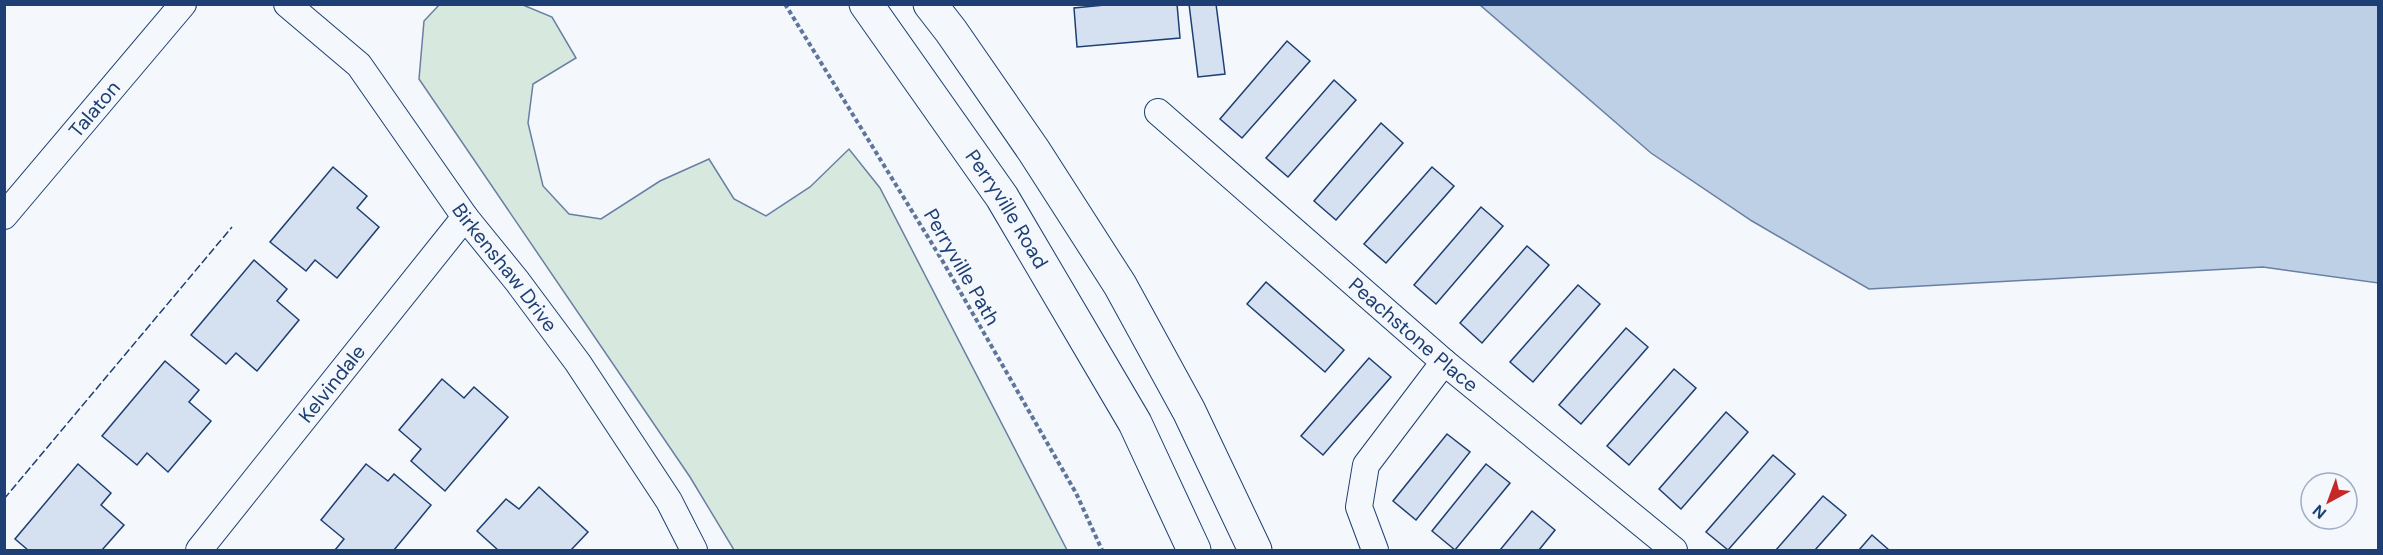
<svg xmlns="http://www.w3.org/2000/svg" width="2383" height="555" font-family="'DM Sans',sans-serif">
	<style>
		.green { fill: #d7e8df; stroke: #687fa3; stroke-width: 1.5 }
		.water { fill: #bed0e5; stroke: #687fa3; stroke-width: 1.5 }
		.building { fill: #d5e0f0; stroke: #1d3f73; stroke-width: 1.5 }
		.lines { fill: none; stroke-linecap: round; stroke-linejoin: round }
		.street-casing { stroke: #1d3f73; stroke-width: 28 }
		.secondary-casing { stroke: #1d3f73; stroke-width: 35 }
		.path { stroke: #5e769c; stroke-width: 4; stroke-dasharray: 4.5 3; stroke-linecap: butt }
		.street { stroke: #f4f7fb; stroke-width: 26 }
		.secondary { stroke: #f4f7fb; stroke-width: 33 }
		.fence { stroke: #1d3f73; stroke-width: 1.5; stroke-dasharray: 8 3; stroke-linecap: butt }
		.labels { text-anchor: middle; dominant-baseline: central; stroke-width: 4.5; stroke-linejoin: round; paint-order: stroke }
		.street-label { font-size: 20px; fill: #1d3f73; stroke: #f4f7fb }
	</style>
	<rect width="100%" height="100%" fill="#f4f7fb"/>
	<path class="green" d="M440,4L523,5L552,17L576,58L533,84L528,123L543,186L569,214L601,219L660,181L709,159L734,199L766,216L810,187L849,149L880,188L1067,550H734L690,477L419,79L424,21Z"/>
	<path class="water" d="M1480,5H2378V283L2263,267L1869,289L1752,221L1651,153Z"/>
	<g class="building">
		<path d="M1115,4H1177L1180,38L1077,47L1074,8Z"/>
		<path d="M1189,4H1216L1225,74L1198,77Z"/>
		<path d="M1287,41L1310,61L1242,138L1220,119Z"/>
		<path d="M1334,80L1356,100L1288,177L1266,158Z"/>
		<path d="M1381,123L1403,143L1336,220L1314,201Z"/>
		<path d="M333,167L367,196L357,208L379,227L337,278L315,260L306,271L270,242Z"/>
		<path d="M1432,167L1454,186L1386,263L1364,244Z"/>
		<path d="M1481,207L1503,226L1436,304L1414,285Z"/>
		<path d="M1527,246L1549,265L1482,343L1460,323Z"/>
		<path d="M254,260L287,289L277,301L299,320L257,371L236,353L226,364L191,335Z"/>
		<path d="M1266,282L1344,350L1325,372L1247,304Z"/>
		<path d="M1578,285L1600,304L1533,382L1510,362Z"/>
		<path d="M1626,328L1648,347L1581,424L1559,405Z"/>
		<path d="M1369,358L1391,377L1323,455L1301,436Z"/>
		<path d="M165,361L199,390L189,402L211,421L168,472L147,453L137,465L102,436Z"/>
		<path d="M1674,369L1696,388L1629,465L1607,446Z"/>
		<path d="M442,379L464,398L474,387L508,417L445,491L411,461L421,449L399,430Z"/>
		<path d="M1726,412L1748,432L1681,509L1659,489Z"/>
		<path d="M1447,434L1470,452L1416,520L1393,501Z"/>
		<path d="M1773,455L1795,474L1728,550L1706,532Z"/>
		<path d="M78,464L111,493L101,505L124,525L102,550H28L15,539Z"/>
		<path d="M366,464L388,481L394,474L431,505L394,550H335L344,539L321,520Z"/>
		<path d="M1486,464L1510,483L1455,550L1432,531Z"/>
		<path d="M539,487L588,532L571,550H498L477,531L506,499L519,509Z"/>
		<path d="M1823,496L1846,515L1815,550H1776Z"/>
		<path d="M1532,511L1555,530L1539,550H1500Z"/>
		<path d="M1872,535L1889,550H1859Z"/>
	</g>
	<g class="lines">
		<g class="street-casing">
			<g id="street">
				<path id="s1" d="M287,4L359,65L465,217L517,281L578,363L669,501L694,550"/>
				<path id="s2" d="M1158,112L1444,362L1674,550"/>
				<path id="s3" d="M4,216L183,4"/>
				<path id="s4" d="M199,550L465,217"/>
				<path d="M1375,550L1359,507L1366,465L1444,362"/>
			</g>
		</g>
		<g class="secondary-casing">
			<g id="secondary">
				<path id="s5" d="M866,4L1002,197L1135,423L1194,550"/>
				<path d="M930,4L951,31L1034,151L1120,285L1189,411L1255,550"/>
			</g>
		</g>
		<path class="path" d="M785,4L942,260L1076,493L1102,550"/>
		<use href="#street" class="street"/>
		<use href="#secondary" class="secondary"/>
		<path class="fence" d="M4,499L232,227"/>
	</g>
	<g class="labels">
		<g class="street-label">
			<text stroke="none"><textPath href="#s3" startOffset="140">Talaton</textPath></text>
			<text stroke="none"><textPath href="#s5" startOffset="249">Perryville Road</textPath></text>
			<text stroke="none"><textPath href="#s1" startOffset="344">Birkenshaw Drive</textPath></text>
			<text transform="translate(962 267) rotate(60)">Perryville Path</text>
			<text stroke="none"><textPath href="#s2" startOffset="339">Peachstone Place</textPath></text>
			<text stroke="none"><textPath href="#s4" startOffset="213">Kelvindale</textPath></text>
		</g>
	</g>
	<rect width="2383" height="555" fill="none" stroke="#1d3f73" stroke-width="12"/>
	<g transform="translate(2329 501) rotate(221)"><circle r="28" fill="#f4f7fb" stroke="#9eadc5" stroke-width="1.5"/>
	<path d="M0-4.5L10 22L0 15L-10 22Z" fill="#c62828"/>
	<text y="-9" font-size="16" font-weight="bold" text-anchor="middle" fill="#1d3f73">N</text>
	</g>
</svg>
